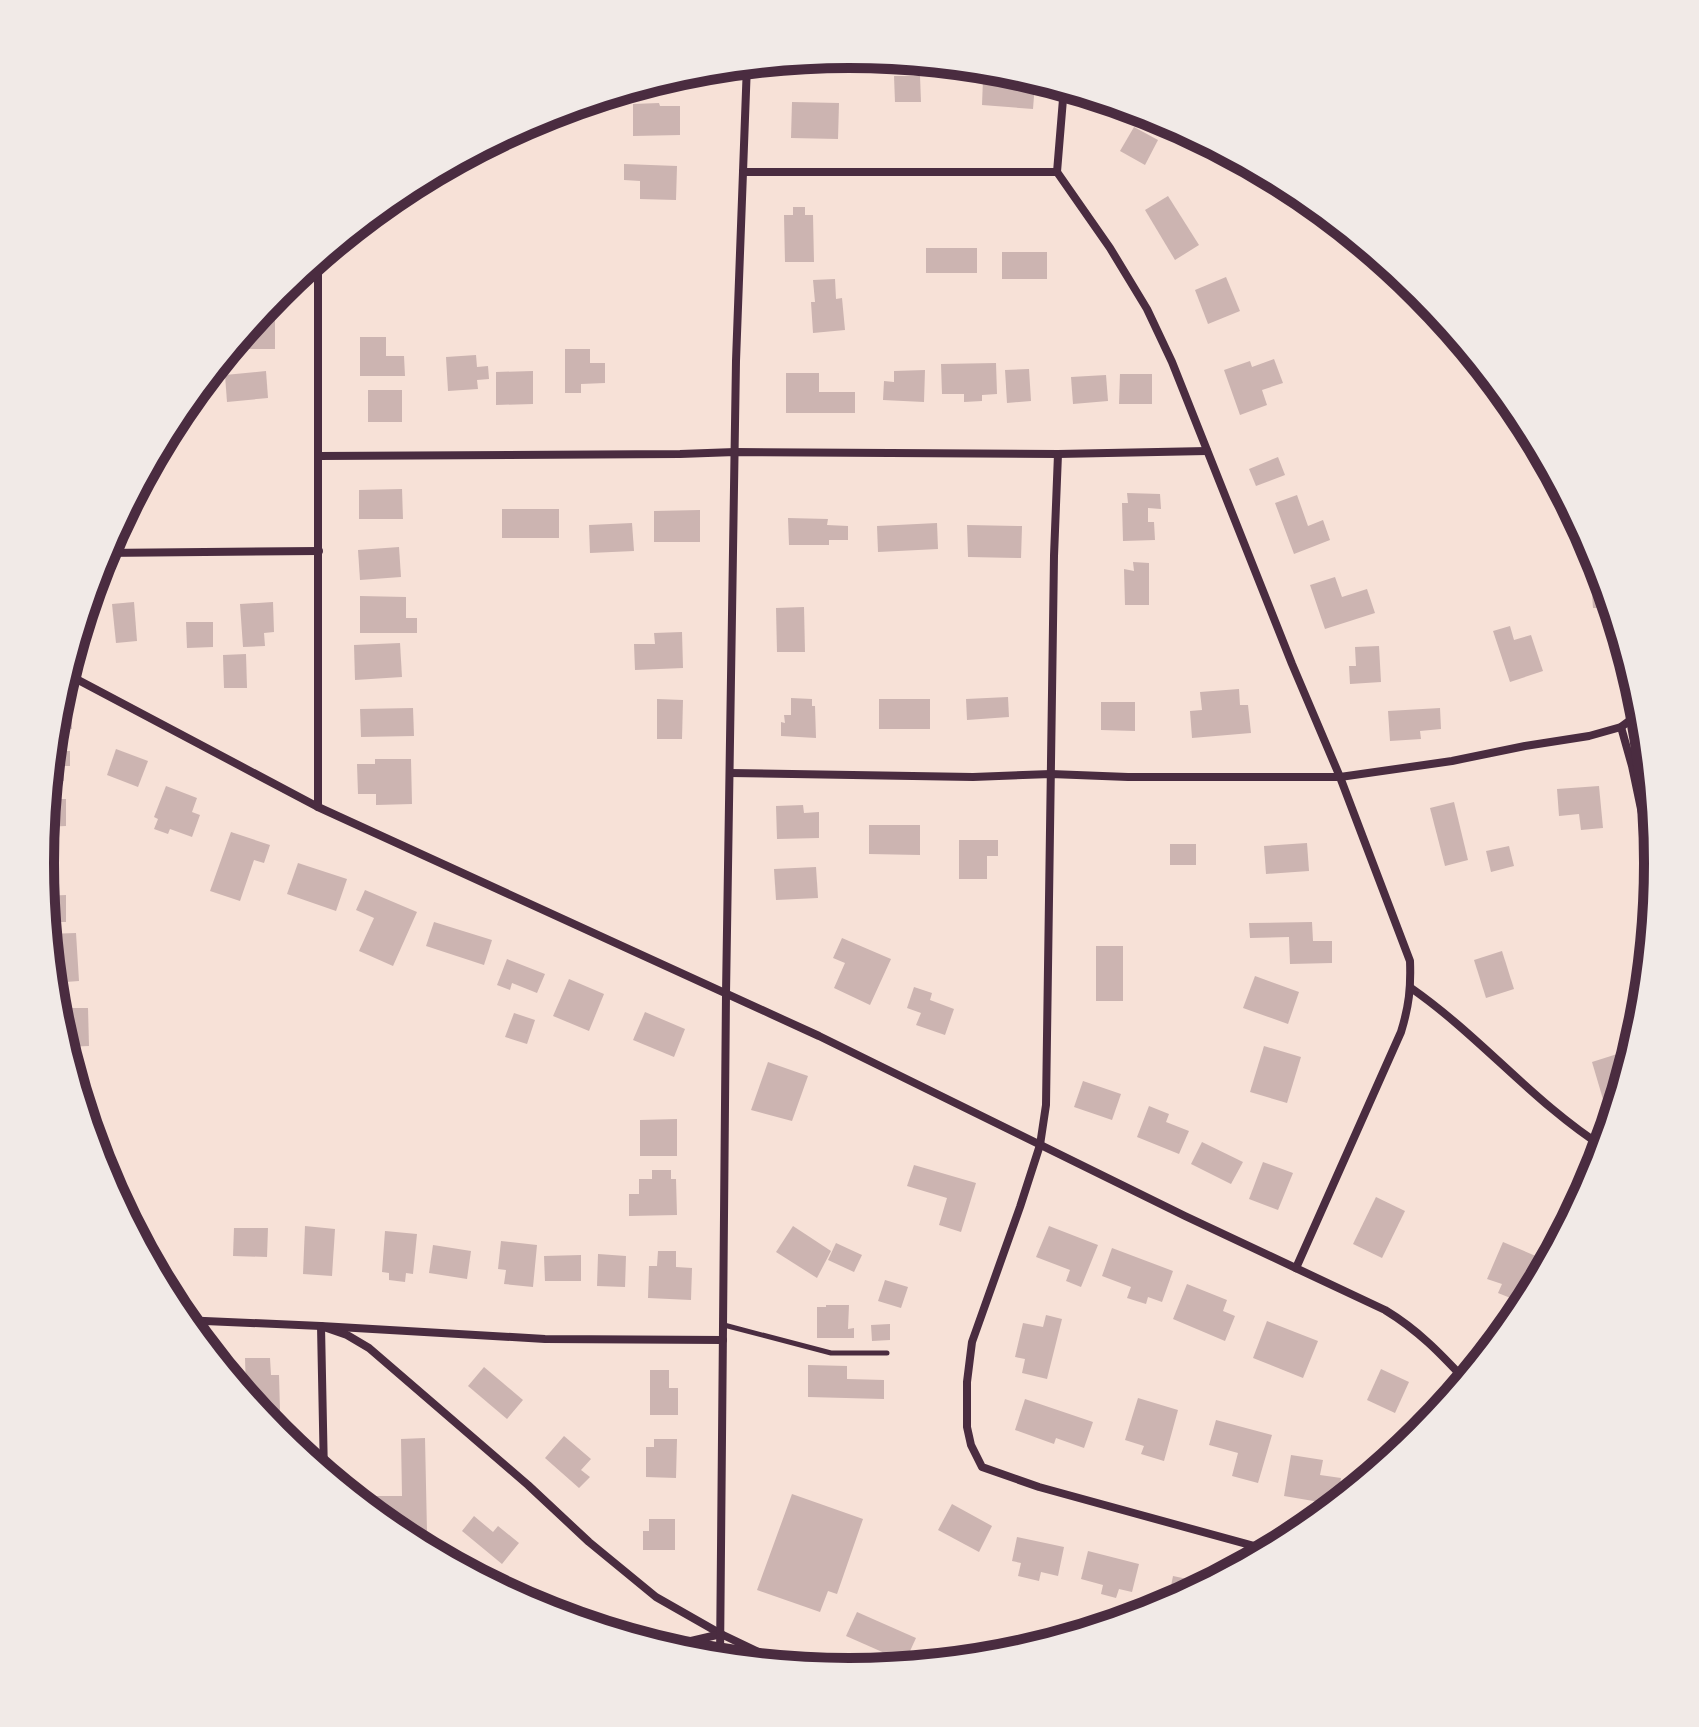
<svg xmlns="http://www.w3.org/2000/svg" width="1699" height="1727" font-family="Karla,sans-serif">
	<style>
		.building { fill: #ccb4b1 }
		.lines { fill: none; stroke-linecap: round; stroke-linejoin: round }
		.service { stroke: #4a2c40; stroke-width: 5 }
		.minor { stroke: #4a2c40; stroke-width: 8 }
		.rim { fill: none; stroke: #4a2c40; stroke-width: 10 }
	</style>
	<rect width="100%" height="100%" fill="#f7e1d7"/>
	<g class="building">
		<path d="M894,76H920L921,102H895Z"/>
		<path d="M983,79L1035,83L1033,109L982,105Z"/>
		<path d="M792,102L839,103L838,139L791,138Z"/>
		<path d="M659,103L660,106H680V135L633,136V104Z"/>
		<path d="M1134,127L1158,140L1145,165L1120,151Z"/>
		<path d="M624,164L677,166L676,200L640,199V181L624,180Z"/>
		<path d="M1168,196L1199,245L1175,260L1145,210Z"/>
		<path d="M793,207H805V215H813L814,262H785L784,215H793Z"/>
		<rect x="926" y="248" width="51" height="25"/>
		<rect x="1002" y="252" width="45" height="27"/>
		<path d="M1226,277L1240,311L1208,324L1195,290Z"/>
		<path d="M835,279L836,299L842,298L845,330L813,333L811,302H815L813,280Z"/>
		<path d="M256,316H275V349H229Z"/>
		<path d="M360,337H386V356H404L405,376H360Z"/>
		<path d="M565,349H590V363H605V383L581,384V393H565Z"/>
		<path d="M476,355L477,367L488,366L489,379L477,380L478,389L448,391L446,357Z"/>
		<path d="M1274,359L1283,383L1262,390L1267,405L1240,415L1224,370L1250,361L1252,367Z"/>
		<path d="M996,363L997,394L982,395V401L964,402V394H942L941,364Z"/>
		<path d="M1029,369L1031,401L1007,403L1005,370Z"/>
		<path d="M925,370L924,402L883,400L884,381L894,382V371Z"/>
		<path d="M266,371L268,398L227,402L225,375Z"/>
		<path d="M533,371V404L496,405V372Z"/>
		<path d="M786,373H819V392H855V413H786Z"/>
		<path d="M1120,374H1152V404H1119Z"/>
		<path d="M1106,375L1108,401L1073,404L1071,377Z"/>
		<rect x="368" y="390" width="34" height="32"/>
		<path d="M1278,457L1285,475L1256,486L1249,469Z"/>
		<path d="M402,489L403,519H359V490Z"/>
		<path d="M1127,493L1160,494L1161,509L1148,508V522H1154L1155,540L1123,541L1122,503H1128Z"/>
		<path d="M1297,495L1308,526L1323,520L1330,540L1294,554L1275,503Z"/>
		<rect x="502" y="509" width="57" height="29"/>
		<path d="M700,510V542H654V511Z"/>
		<path d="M788,518L828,519L827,525L848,526V540H829V545H789Z"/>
		<path d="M632,523L634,551L590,553L589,525Z"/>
		<path d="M937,523L938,549L878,552L877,526Z"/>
		<path d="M967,525L1022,526L1021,558L968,557Z"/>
		<path d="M399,547L401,577L360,580L358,550Z"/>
		<path d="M1133,562L1149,563V605H1125L1124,569L1134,571Z"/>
		<path d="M1335,577L1342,597L1367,589L1375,613L1325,629L1310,585Z"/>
		<path d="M1591,581H1606L1614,608H1593Z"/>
		<path d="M360,596L406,597V618H417V633H360Z"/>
		<path d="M134,602L137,641L116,643L112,604Z"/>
		<path d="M273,602L274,632L264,633L265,646L243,647L240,604Z"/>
		<path d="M804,607L805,652H777L776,608Z"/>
		<path d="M81,621L88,622V644H74Z"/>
		<path d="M186,622H213V647L187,648Z"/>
		<path d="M1510,626L1514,640L1531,635L1543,671L1510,682L1493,631Z"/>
		<path d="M682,632L683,668L635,670L634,644H655L654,633Z"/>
		<path d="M400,643L402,677L355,680L354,645Z"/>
		<path d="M1379,646L1381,682L1350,684L1349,666H1356L1355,647Z"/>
		<path d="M246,654L247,688H224L223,655Z"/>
		<path d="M1239,689L1240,705H1248L1251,733L1192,738L1190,711L1202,710L1200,692Z"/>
		<path d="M58,697L59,710H72V729H53Z"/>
		<path d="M1008,697L1009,717L967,720L966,699Z"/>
		<path d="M791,698L812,699V706H815L816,738L781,736V722L785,723L784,715H791Z"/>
		<path d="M657,699L683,700L682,739H657Z"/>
		<rect x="879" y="699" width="51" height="30"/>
		<path d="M1101,702H1135V731L1101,730Z"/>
		<path d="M413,708L414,736L361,737L360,709Z"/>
		<path d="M1440,708L1441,729L1420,731L1421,739L1390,741L1388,711Z"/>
		<path d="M116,749L148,761L138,787L107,775Z"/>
		<path d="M51,751H70V766H64V781H48Z"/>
		<path d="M375,759H411L412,804L376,805V794H358L357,764H375Z"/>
		<path d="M166,786L197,798L192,812L200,815L192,837L170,829L168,834L154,829L158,819L154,817Z"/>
		<path d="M1599,786L1603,828L1581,830L1579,814L1559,816L1557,789Z"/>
		<path d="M46,799H66V826L44,827Z"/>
		<path d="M1454,802L1468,860L1445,866L1430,808Z"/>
		<path d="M803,805L804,813L819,812V838L777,839L776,806Z"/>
		<path d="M869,825H920V855L869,854Z"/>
		<path d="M231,832L270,845L264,863L254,860L240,901L210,891Z"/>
		<path d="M959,840H998V856H987V879H959Z"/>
		<path d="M1307,843L1309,871L1266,874L1264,846Z"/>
		<rect x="1170" y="844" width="26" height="21"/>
		<path d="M1509,846L1514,866L1491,872L1486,851Z"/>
		<path d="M298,863L347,879L336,911L287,894Z"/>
		<path d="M816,867L818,898L776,900L774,869Z"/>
		<path d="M365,890L417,912L393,966L359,951L374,918L356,910Z"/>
		<path d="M66,895V922H46L43,896Z"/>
		<path d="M434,922L492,940L484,965L426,946Z"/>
		<path d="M1312,922L1313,941H1332V963L1290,964L1289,937L1250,938L1249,923Z"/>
		<path d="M76,933L79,981L52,983L47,934Z"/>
		<path d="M842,938L891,959L870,1005L834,988L845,963L833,958Z"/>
		<rect x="1096" y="946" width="27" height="55"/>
		<path d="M1502,951L1514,989L1486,998L1474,960Z"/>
		<path d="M507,959L545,974L537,993L512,983L510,990L497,985Z"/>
		<path d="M1255,976L1299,992L1288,1024L1243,1008Z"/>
		<path d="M569,979L604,994L589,1031L553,1016Z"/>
		<path d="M914,987L932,993L930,1000L954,1009L945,1035L916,1025L921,1013L907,1008Z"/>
		<path d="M54,1008H88L89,1046L63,1047L55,1021Z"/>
		<path d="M645,1012L685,1029L674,1057L633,1040Z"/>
		<path d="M514,1013L535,1020L527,1044L505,1037Z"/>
		<path d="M1264,1046L1301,1057L1287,1103L1250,1092Z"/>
		<path d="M1633,1049L1634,1052L1619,1102L1605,1106L1592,1062Z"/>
		<path d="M768,1062L808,1076L792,1121L751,1110Z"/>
		<path d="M1083,1081L1121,1094L1112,1120L1074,1107Z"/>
		<path d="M1149,1106L1169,1114L1166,1122L1189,1131L1179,1154L1137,1137Z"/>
		<path d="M677,1119V1156H640V1120Z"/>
		<path d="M1202,1142L1243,1162L1231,1184L1191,1164Z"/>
		<path d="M1263,1162L1293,1173L1278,1210L1249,1199Z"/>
		<path d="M914,1165L976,1183L961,1232L939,1225L947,1198L907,1186Z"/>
		<path d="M652,1170H671V1179H676L677,1215L629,1216V1194H639V1179H652Z"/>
		<path d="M1376,1197L1405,1211L1382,1258L1353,1244Z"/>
		<path d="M305,1226L335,1229L332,1276L303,1274Z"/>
		<path d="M793,1226L831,1251L817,1278L776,1252Z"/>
		<path d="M1049,1226L1098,1245L1081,1287L1066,1281L1070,1270L1036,1257Z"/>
		<path d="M234,1228H268L267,1257L233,1256Z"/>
		<path d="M385,1231L417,1234L413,1274L406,1273L405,1282L389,1280V1273L382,1272Z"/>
		<path d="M501,1241L537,1245L533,1287L504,1284L506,1270L498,1269Z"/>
		<path d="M1503,1242L1538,1257L1532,1271L1543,1276L1532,1296L1517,1290L1513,1299L1498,1293L1502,1284L1487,1279Z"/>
		<path d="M836,1243L862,1255L854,1272L828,1260Z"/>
		<path d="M433,1245L471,1251L467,1279L429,1273Z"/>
		<path d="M1112,1248L1173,1271L1162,1302L1148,1297L1146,1304L1127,1298L1131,1287L1102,1276Z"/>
		<path d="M658,1251H676V1267L692,1268L691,1300L648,1298L649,1266H657Z"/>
		<path d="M598,1254L626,1256L625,1287L597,1286Z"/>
		<path d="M581,1255V1281H545L544,1256Z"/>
		<path d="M885,1280L908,1287L901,1308L878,1301Z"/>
		<path d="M1187,1284L1227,1300L1223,1311L1235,1316L1225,1341L1173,1319Z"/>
		<path d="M826,1305H849L848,1329L854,1328V1338H817V1307H826Z"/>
		<path d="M1046,1315L1062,1319L1047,1379L1022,1373L1025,1359L1015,1357L1023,1323L1043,1327Z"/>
		<path d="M1267,1321L1318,1341L1303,1378L1253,1358Z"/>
		<path d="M890,1324V1340L872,1341L871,1325Z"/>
		<path d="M245,1358H270L271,1375H279L280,1411H257V1391H246Z"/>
		<path d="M808,1365L847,1366V1379L884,1380V1399L808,1397Z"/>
		<path d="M484,1367L523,1400L507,1419L468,1386Z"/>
		<path d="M1381,1369L1409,1382L1395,1413L1367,1400Z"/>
		<path d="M650,1370H669V1388H678V1415H650Z"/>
		<path d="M1138,1398L1178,1410L1164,1461L1141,1454L1144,1446L1125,1440Z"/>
		<path d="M1025,1399L1093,1422L1084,1448L1056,1438L1054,1444L1015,1430Z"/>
		<path d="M1216,1420L1272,1435L1258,1483L1232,1476L1238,1453L1209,1445Z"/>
		<path d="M564,1436L591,1459L581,1470L590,1477L579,1488L545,1458Z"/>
		<path d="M425,1438L427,1532H395L362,1506V1496H402L401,1439Z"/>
		<path d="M654,1439H677L676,1478L646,1477V1447H654Z"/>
		<path d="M1291,1455L1323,1460L1320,1475L1341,1478L1337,1505L1284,1496Z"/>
		<path d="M792,1494L863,1519L837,1594L828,1591L820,1612L757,1590Z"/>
		<path d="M952,1504L992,1526L979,1552L938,1530Z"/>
		<path d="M474,1516L493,1532L498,1526L519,1543L502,1564L462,1531Z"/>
		<path d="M649,1519H675V1550H643V1531H649Z"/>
		<path d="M1017,1537L1064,1547L1058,1576L1041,1572L1039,1581L1018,1576L1021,1563L1012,1561Z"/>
		<path d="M1088,1551L1139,1564L1132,1592L1119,1589L1116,1598L1101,1594L1103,1585L1081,1579Z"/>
		<path d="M1173,1576L1211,1584L1175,1603L1168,1601Z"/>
		<path d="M857,1612L916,1638L905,1662L846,1636Z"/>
	</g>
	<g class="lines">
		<path class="service" d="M724,1325L831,1353H887"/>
		<g class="minor">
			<path d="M743,172H1057"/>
			<path d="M1057,172L1110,248L1147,309L1172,362L1292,664L1340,777L1410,961C1411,988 1409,1006 1401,1032L1296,1268"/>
			<path d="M1057,172L1064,87"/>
			<path d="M1058,454L1054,556L1046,1105L1040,1145L1020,1207L972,1342L967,1382V1427L971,1445L982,1467L1039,1487L1272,1551"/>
			<path d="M318,456L680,454L735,452L1058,454L1207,451"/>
			<path d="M102,553L319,551"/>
			<path d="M65,673L318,807L819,1036L1185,1216L1385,1310C1418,1330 1440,1353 1467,1382"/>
			<path d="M1621,727L1632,766L1645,828L1658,873"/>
			<path d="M730,773L973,777L1051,774L1128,777H1340L1452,761L1525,746L1589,736L1621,727L1644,710"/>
			<path d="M318,807V257"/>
			<path d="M1411,988C1480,1036 1534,1103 1605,1148"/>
			<path d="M182,1320L321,1326L545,1339L723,1340"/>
			<path d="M324,1475L321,1326L347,1335L369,1348L528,1485L589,1542L656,1597L721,1634L790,1667"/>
			<path d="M661,1648L721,1634"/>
			<path d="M720,1660L726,994L736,361L747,64"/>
		</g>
	</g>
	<path d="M0 0H1699V1727H0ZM54 863a795 795 0 1 1 1590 0a795 795 0 1 1-1590 0Z" fill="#f1eae7" fill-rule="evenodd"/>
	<path class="rim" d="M54 863a795 795 0 1 1 1590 0a795 795 0 1 1-1590 0Z"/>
</svg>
